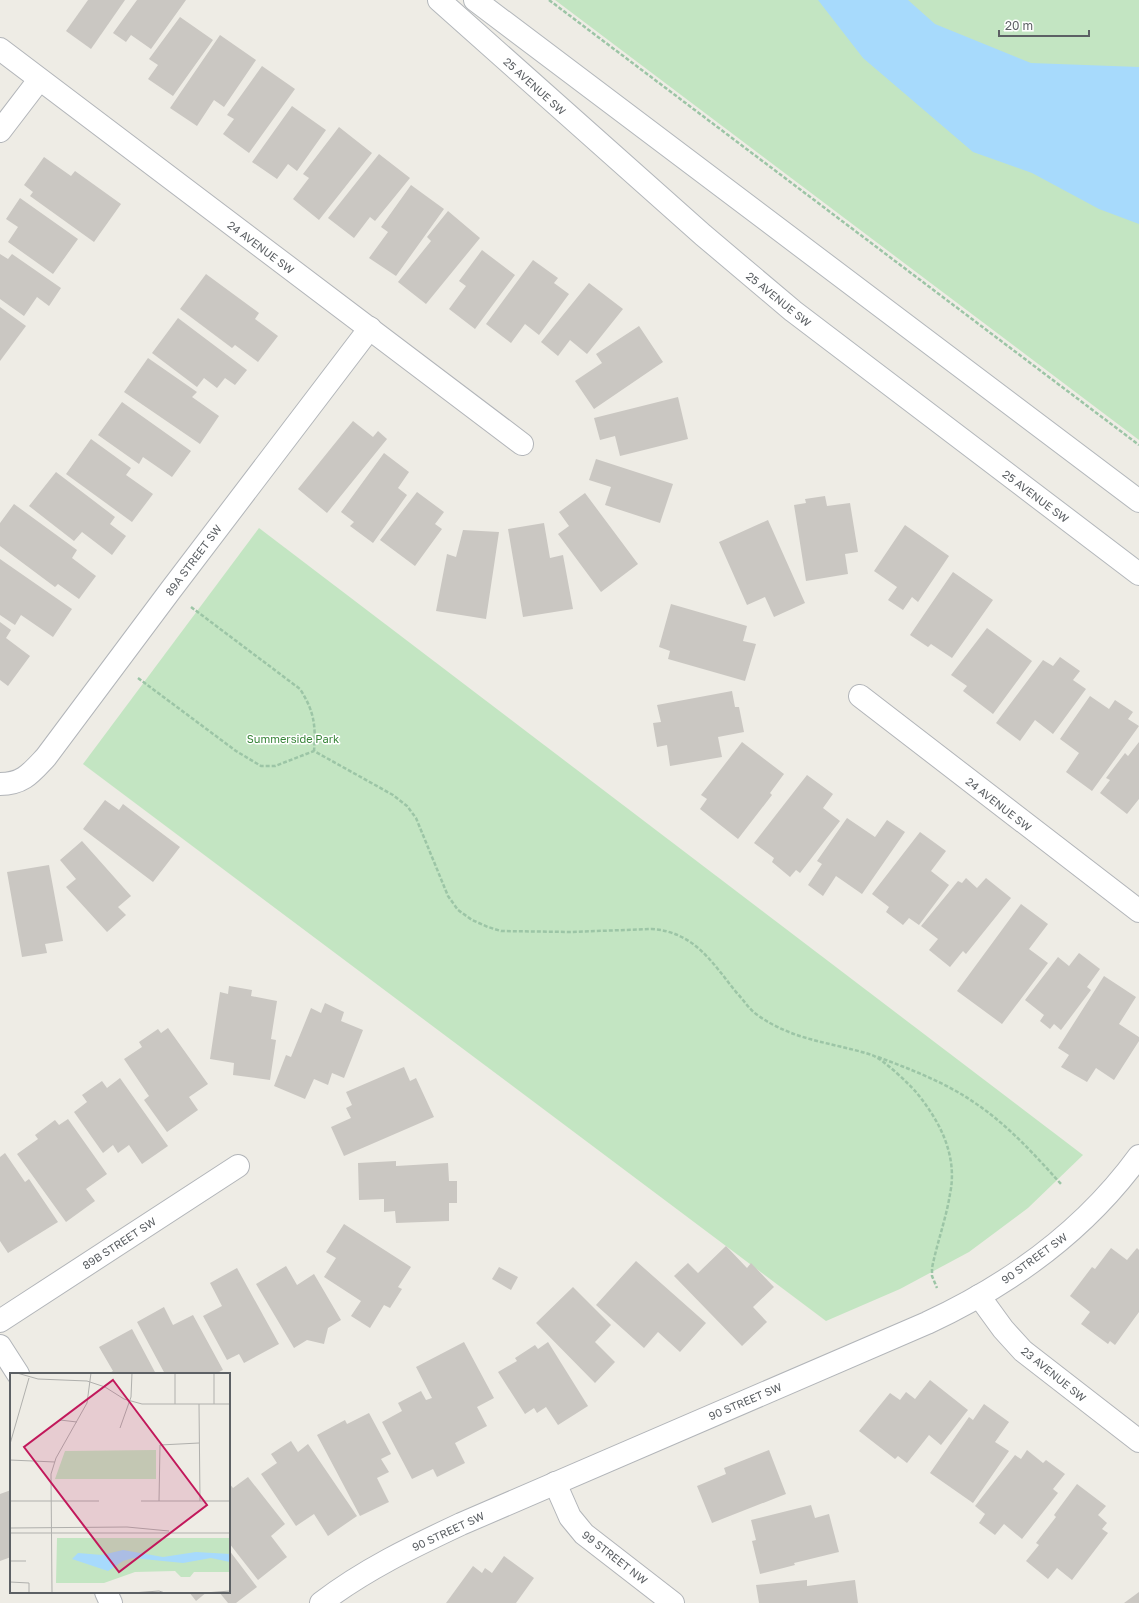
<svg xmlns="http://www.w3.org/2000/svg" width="1139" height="1603" font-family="'Golos Text',sans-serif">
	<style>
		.green { fill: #c3e5c2 }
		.water { fill: #a7dafc }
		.building { fill: #cac7c2 }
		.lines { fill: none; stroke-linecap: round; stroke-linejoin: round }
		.minor-casing { stroke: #b2b5b9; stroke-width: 24 }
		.tertiary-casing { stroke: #b2b5b9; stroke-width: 24 }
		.secondary-casing { stroke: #b3b7bb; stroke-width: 24 }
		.path { stroke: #9cc5a6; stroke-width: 2.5; stroke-dasharray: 4 2; stroke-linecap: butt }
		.minor { stroke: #fff; stroke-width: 22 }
		.tertiary { stroke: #fff; stroke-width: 22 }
		.secondary { stroke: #fff; stroke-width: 22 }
		.labels { text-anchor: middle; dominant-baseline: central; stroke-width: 3; stroke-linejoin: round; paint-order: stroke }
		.street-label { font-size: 11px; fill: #5c6064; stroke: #fff }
		.park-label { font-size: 11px; fill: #39863a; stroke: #fff }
		.inset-road { fill: none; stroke: #b0b0ad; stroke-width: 1 }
		.view { fill: #c2185b; fill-opacity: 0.15; stroke: #c2185b; stroke-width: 2 }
		.inset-edge { fill: none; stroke: #5c6064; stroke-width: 2 }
	</style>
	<rect width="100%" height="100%" fill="#eeece5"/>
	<g class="green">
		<path d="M555,0H1139V440Z"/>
		<path d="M259,528L1083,1155L1028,1208L969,1252L900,1289L826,1321L83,764Z"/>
	</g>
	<path class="water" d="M818,0H908L935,24L1031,63L1139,67V224L1099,209L1032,173L973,152L863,58Z"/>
	<g class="building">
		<path d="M88,0H125L91,49L66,31Z"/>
		<path d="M137,0H186L151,49L131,35L126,42L113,33Z"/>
		<path d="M180,17L213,40L173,96L148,79L158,65L149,59Z"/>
		<path d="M220,35L256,60L224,107L214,100L197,126L170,108Z"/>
		<path d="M262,66L295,89L249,153L223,134L234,119L227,115Z"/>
		<path d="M292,106L326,130L297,171L288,164L277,179L252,162Z"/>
		<path d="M339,127L372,153L319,220L293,199L309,178L303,174Z"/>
		<path d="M379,154L410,178L375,221L370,217L354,238L328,218Z"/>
		<path d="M44,157L71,176L75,171L121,204L94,242L30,196L33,192L24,185Z"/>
		<path d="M411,185L444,209L396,276L369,258L388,232L381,227Z"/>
		<path d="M20,198L78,239L53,274L8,242L18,227L6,219Z"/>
		<path d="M448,211L480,238L426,304L398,282L431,241L427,237Z"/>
		<path d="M482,250L515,275L475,329L449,309L466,286L459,281Z"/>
		<path d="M0,254L8,259L12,254L61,288L49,306L37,297L24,316L0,299Z"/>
		<path d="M533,260L558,278L554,283L569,294L539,335L525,324L511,343L486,324Z"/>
		<path d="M206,274L259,313L255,319L278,336L258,362L235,345L232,348L180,309Z"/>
		<path d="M589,283L623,309L587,354L570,340L558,356L541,342Z"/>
		<path d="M0,307L26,326L0,361Z"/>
		<path d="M178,318L247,370L235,385L225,378L217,388L204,378L197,387L152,353Z"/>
		<path d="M639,326L663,362L594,409L575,381L602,363L596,354Z"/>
		<path d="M148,358L197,392L192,397L219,416L200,444L124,392Z"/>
		<path d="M678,397L688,439L620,456L615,436L600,440L594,418Z"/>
		<path d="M122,402L191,451L172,477L143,457L139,464L98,435Z"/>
		<path d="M353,421L373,437L378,431L387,439L327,513L298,489Z"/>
		<path d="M91,439L131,468L126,475L153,494L132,522L66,474Z"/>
		<path d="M384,453L409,472L398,488L407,495L373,543L350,526L354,522L341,512Z"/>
		<path d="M596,459L673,484L660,523L605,505L611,487L589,480Z"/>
		<path d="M56,472L115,517L110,524L126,536L112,555L82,532L74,541L29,506Z"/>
		<path d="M417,492L444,512L435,524L442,529L415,566L380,540Z"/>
		<path d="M585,493L638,564L601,592L558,534L569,526L559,512Z"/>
		<path d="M825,496L827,506L850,503L858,552L845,554L848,574L806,581L794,505L806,503L805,499Z"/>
		<path d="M14,504L77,550L72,558L96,576L79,599L58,584L55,587L0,546V523Z"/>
		<path d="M768,520L805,603L774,617L765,597L747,605L719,542Z"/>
		<path d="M544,523L550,558L563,555L573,609L523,617L508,529Z"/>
		<path d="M905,525L949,556L918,602L912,597L903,610L888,600L897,587L874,571Z"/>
		<path d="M463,530L499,532L486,619L436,611L447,554L456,557Z"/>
		<path d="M0,559L72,609L53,637L21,615L15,625L0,615Z"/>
		<path d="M953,572L993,600L952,658L931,644L928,647L910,635Z"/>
		<path d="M671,604L747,626L743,641L756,644L745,681L668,659L670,651L659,647Z"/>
		<path d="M0,622L11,630L6,638L30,656L8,686L0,680Z"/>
		<path d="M987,628L1032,661L993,714L963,691L967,686L951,675Z"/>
		<path d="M1060,657L1080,671L1073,680L1086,689L1053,734L1035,720L1020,741L996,723L1043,660L1053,666Z"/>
		<path d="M732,691L735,707H739L744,732L718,737L722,757L670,766L667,745L657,747L653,723L661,722L657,705Z"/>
		<path d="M1090,696L1109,709L1115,700L1133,712L1128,719L1139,726L1092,791L1066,772L1079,753L1060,739Z"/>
		<path d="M742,742L784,774L770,793L772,795L738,839L700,809L707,799L701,795Z"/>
		<path d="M1139,742V799L1127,814L1100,793L1110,780L1106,778L1125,753L1128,756Z"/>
		<path d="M807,775L833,794L823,808L840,821L800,873L796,870L790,877L772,862L774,858L754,843Z"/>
		<path d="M105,800L119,810L123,804L180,847L153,882L83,829Z"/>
		<path d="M847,818L875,837L887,820L905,832L862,894L836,876L823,896L808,885L822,864L817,861Z"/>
		<path d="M920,832L946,851L931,871L949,885L919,925L909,918L903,925L886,912L889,907L872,894Z"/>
		<path d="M82,841L131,896L118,907L126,915L107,932L66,887L76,879L60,860Z"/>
		<path d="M49,865L63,941L45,944L47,953L22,957L7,872Z"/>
		<path d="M966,878L977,888L986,878L1011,898L966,954L963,951L950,967L929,950L938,939L921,926L958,881L962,883Z"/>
		<path d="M1021,904L1048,924L1029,949L1048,963L1002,1024L957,991Z"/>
		<path d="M1079,953L1100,969L1087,987L1091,990L1061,1030L1054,1024L1050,1029L1040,1021L1044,1015L1025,1000L1058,957L1069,966Z"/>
		<path d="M1104,976L1136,997L1119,1024L1139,1037V1041L1114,1080L1096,1068L1087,1082L1061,1067L1069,1055L1058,1048Z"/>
		<path d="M229,986L252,990L251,996L277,1001L271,1039L276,1040L270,1080L233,1075L234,1063L210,1059L220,992L228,994Z"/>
		<path d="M325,1003L344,1012L341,1021L363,1030L344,1078L332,1073L328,1085L314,1079L305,1099L274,1086L286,1055L291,1057L311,1008L321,1013Z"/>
		<path d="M168,1028L208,1084L189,1097L198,1110L167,1132L144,1100L149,1096L124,1059L142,1047L139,1042L158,1029L161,1033Z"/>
		<path d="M404,1067L410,1081L416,1078L434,1117L344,1156L331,1127L351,1118L346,1108L352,1105L346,1092Z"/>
		<path d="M120,1078L168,1146L142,1164L129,1145L118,1153L113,1145L103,1153L74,1112L87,1102L82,1095L102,1081L107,1088Z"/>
		<path d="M68,1119L107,1174L86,1189L95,1201L66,1222L17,1154L38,1139L35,1135L55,1120L59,1125Z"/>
		<path d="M5,1153L25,1182L29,1179L58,1222L8,1253L0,1241V1157Z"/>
		<path d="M396,1161V1166L448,1163L449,1181H457V1203H449V1221L396,1223L395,1211L384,1212V1199L359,1200L358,1163Z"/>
		<path d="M344,1224L411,1267L398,1287L402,1289L390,1308L384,1305L370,1328L351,1316L361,1301L324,1277L336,1258L326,1252Z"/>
		<path d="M726,1246L747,1268L751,1263L774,1287L753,1307L767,1322L742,1346L674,1276L688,1263L698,1273Z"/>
		<path d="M1111,1248L1127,1260L1137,1248L1139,1250V1312L1115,1345L1110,1341L1108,1344L1081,1324L1090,1312L1070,1296L1092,1267L1095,1269Z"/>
		<path d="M636,1261L706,1323L680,1352L658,1332L644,1348L596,1305Z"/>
		<path d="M286,1266L297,1285L314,1274L341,1320L328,1328L324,1344L307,1340L294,1348L256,1284Z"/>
		<path d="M499,1267L518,1277L511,1290L492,1279Z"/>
		<path d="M237,1268L279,1344L244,1363L239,1354L227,1360L203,1316L222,1306L210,1283Z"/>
		<path d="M573,1287L611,1325L595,1342L615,1362L595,1383L536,1323Z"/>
		<path d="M164,1307L173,1325L193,1315L223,1370L215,1374H165L137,1322Z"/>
		<path d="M132,1329L156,1374H108L113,1371L99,1347Z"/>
		<path d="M464,1342L494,1398L477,1407L487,1426L455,1443L465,1463L437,1477L433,1469L412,1479L382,1422L402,1411L398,1403L421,1391L426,1400L432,1398L416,1367Z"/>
		<path d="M548,1342L588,1406L558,1425L546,1407L537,1413L534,1408L525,1414L498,1372L517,1361L515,1358L535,1345L538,1349Z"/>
		<path d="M930,1380L968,1410L941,1445L929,1435L907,1463L898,1456L895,1459L859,1431L890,1393L900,1400L906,1392L915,1399Z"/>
		<path d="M984,1404L1009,1422L995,1442L1009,1451L973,1503L930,1473L969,1417L973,1420Z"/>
		<path d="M369,1413L391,1454L381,1459L389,1472L377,1478L389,1502L360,1516L317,1435L345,1420L347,1424Z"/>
		<path d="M291,1441L298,1452L308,1444L357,1516L328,1536L314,1514L296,1526L261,1474L277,1463L271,1454Z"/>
		<path d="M769,1450L786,1494L712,1523L697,1486L726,1474L724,1468Z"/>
		<path d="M1027,1450L1043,1463L1046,1460L1065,1474L1053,1489L1058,1493L1022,1539L1004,1524L995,1535L979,1523L985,1514L975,1506L1015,1455L1021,1459Z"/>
		<path d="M248,1477L285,1524L271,1536L287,1557L258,1580L229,1543V1483L233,1488Z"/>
		<path d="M1077,1484L1106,1506L1098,1515L1107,1523L1102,1529L1108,1533L1072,1580L1057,1568L1048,1579L1026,1561L1039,1545L1036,1543L1056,1517L1054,1515Z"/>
		<path d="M11,1490V1557L0,1561V1494Z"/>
		<path d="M811,1505L815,1518L829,1514L839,1552L794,1563L795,1565L760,1574L752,1541L756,1540L751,1520Z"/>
		<path d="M229,1550L257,1587L236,1603H228L219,1592H229Z"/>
		<path d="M504,1556L534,1578L516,1603H446L473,1566L482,1573L485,1568L492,1573Z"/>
		<path d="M807,1580V1586L855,1580L858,1603H759L756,1585Z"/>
		<path d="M189,1592H207L196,1601Z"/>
		<path d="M1139,1592V1603H1124Z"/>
	</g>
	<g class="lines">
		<g class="minor-casing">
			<g id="minor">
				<path d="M0,49L522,444"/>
				<path d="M0,131L39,80"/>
				<path d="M860,696L1139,911"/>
				<path d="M0,784C23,784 31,773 46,757L170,591L370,328"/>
				<path d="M979,1296L1003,1329L1023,1351L1139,1441"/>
				<path d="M0,1321L238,1166"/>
				<path d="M555,1483L570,1517L584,1534L673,1603"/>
			</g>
		</g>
		<g class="tertiary-casing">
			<g id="tertiary">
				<path d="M0,1346L18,1374"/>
				<path d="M106,1592L111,1603"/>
				<path d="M321,1603C364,1570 412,1547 461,1524L927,1323C1009,1285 1085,1230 1139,1156"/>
			</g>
		</g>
		<g class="secondary-casing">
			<g id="secondary">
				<path d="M439,0L703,235L793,311L1139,574"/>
				<path d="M475,0L1139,501"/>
			</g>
		</g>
		<g class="path">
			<path d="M549,0L1139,445"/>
			<path d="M191,607L300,689C314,711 316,725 314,751"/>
			<path d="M138,678L236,751L261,766H275L314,751L393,795L407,806L416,818L448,896L458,910L472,920L488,927L501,931L570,932L652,929C694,932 712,962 736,992C743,999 748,1008 756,1014C793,1041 831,1042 872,1055C883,1059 908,1083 916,1092C940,1121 958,1156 950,1194C946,1219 937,1243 932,1268V1276L937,1288"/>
			<path d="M878,1057C910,1069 944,1082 972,1101C1006,1123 1034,1154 1061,1184"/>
		</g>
		<use href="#minor" class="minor"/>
		<use href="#tertiary" class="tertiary"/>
		<use href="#secondary" class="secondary"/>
	</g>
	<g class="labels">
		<g class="street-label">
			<text transform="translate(535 86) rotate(42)">25 AVENUE SW</text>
			<text transform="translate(261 247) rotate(37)">24 AVENUE SW</text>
			<text transform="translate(779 299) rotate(39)">25 AVENUE SW</text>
			<text transform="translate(1036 496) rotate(37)">25 AVENUE SW</text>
			<text transform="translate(193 560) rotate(-53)">89A STREET SW</text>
			<text transform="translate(999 804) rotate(38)">24 AVENUE SW</text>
			<text transform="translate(119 1243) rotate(-33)">89B STREET SW</text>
			<text transform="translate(1034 1258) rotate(-36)">90 STREET SW</text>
			<text transform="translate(1054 1374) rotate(39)">23 AVENUE SW</text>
			<text transform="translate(745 1401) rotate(-23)">90 STREET SW</text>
			<text transform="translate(448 1531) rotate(-25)">90 STREET SW</text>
			<text transform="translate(615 1557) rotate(38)">99 STREET NW</text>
		</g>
		<g class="park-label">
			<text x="293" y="738">Summerside Park</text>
		</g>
	</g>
	<g transform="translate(10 1373)">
		<rect width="220" height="220" fill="#eeece5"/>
		<path d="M146,77V106H45L55,78ZM220,165V199H184L180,204H171L165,198L125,199L94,210H46L47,165Z" fill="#c3e5c2"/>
		<path d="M113,177L153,184L186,179L220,181V189L201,185L173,190L123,185L113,188L98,198L62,186L68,180L92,182Z" fill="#a7dafc"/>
		<path class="inset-road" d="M7,0L28,6L77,8L95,14L114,26L132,31H220M204,0V31M165,31V0M189,31L190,128M50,47L67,49M110,55L121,24L122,0M0,71L19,5M0,87L45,89M0,128H89M131,128H220M149,128L150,72L189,70M0,155L117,154L159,158M0,160H220M0,188H16M0,209L19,210V220M42,220L41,101L46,85L77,30L81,0M122,220L149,218L155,220M195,220L220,218"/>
		<path class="view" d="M103,7L197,132L109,199L14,74Z"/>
		<rect width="220" height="220" class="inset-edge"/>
	</g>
	<path d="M999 30v6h90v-6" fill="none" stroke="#5c6064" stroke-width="2"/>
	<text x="1005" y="30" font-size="12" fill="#5c6064" stroke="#ffffff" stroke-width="3" paint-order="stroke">20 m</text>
</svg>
